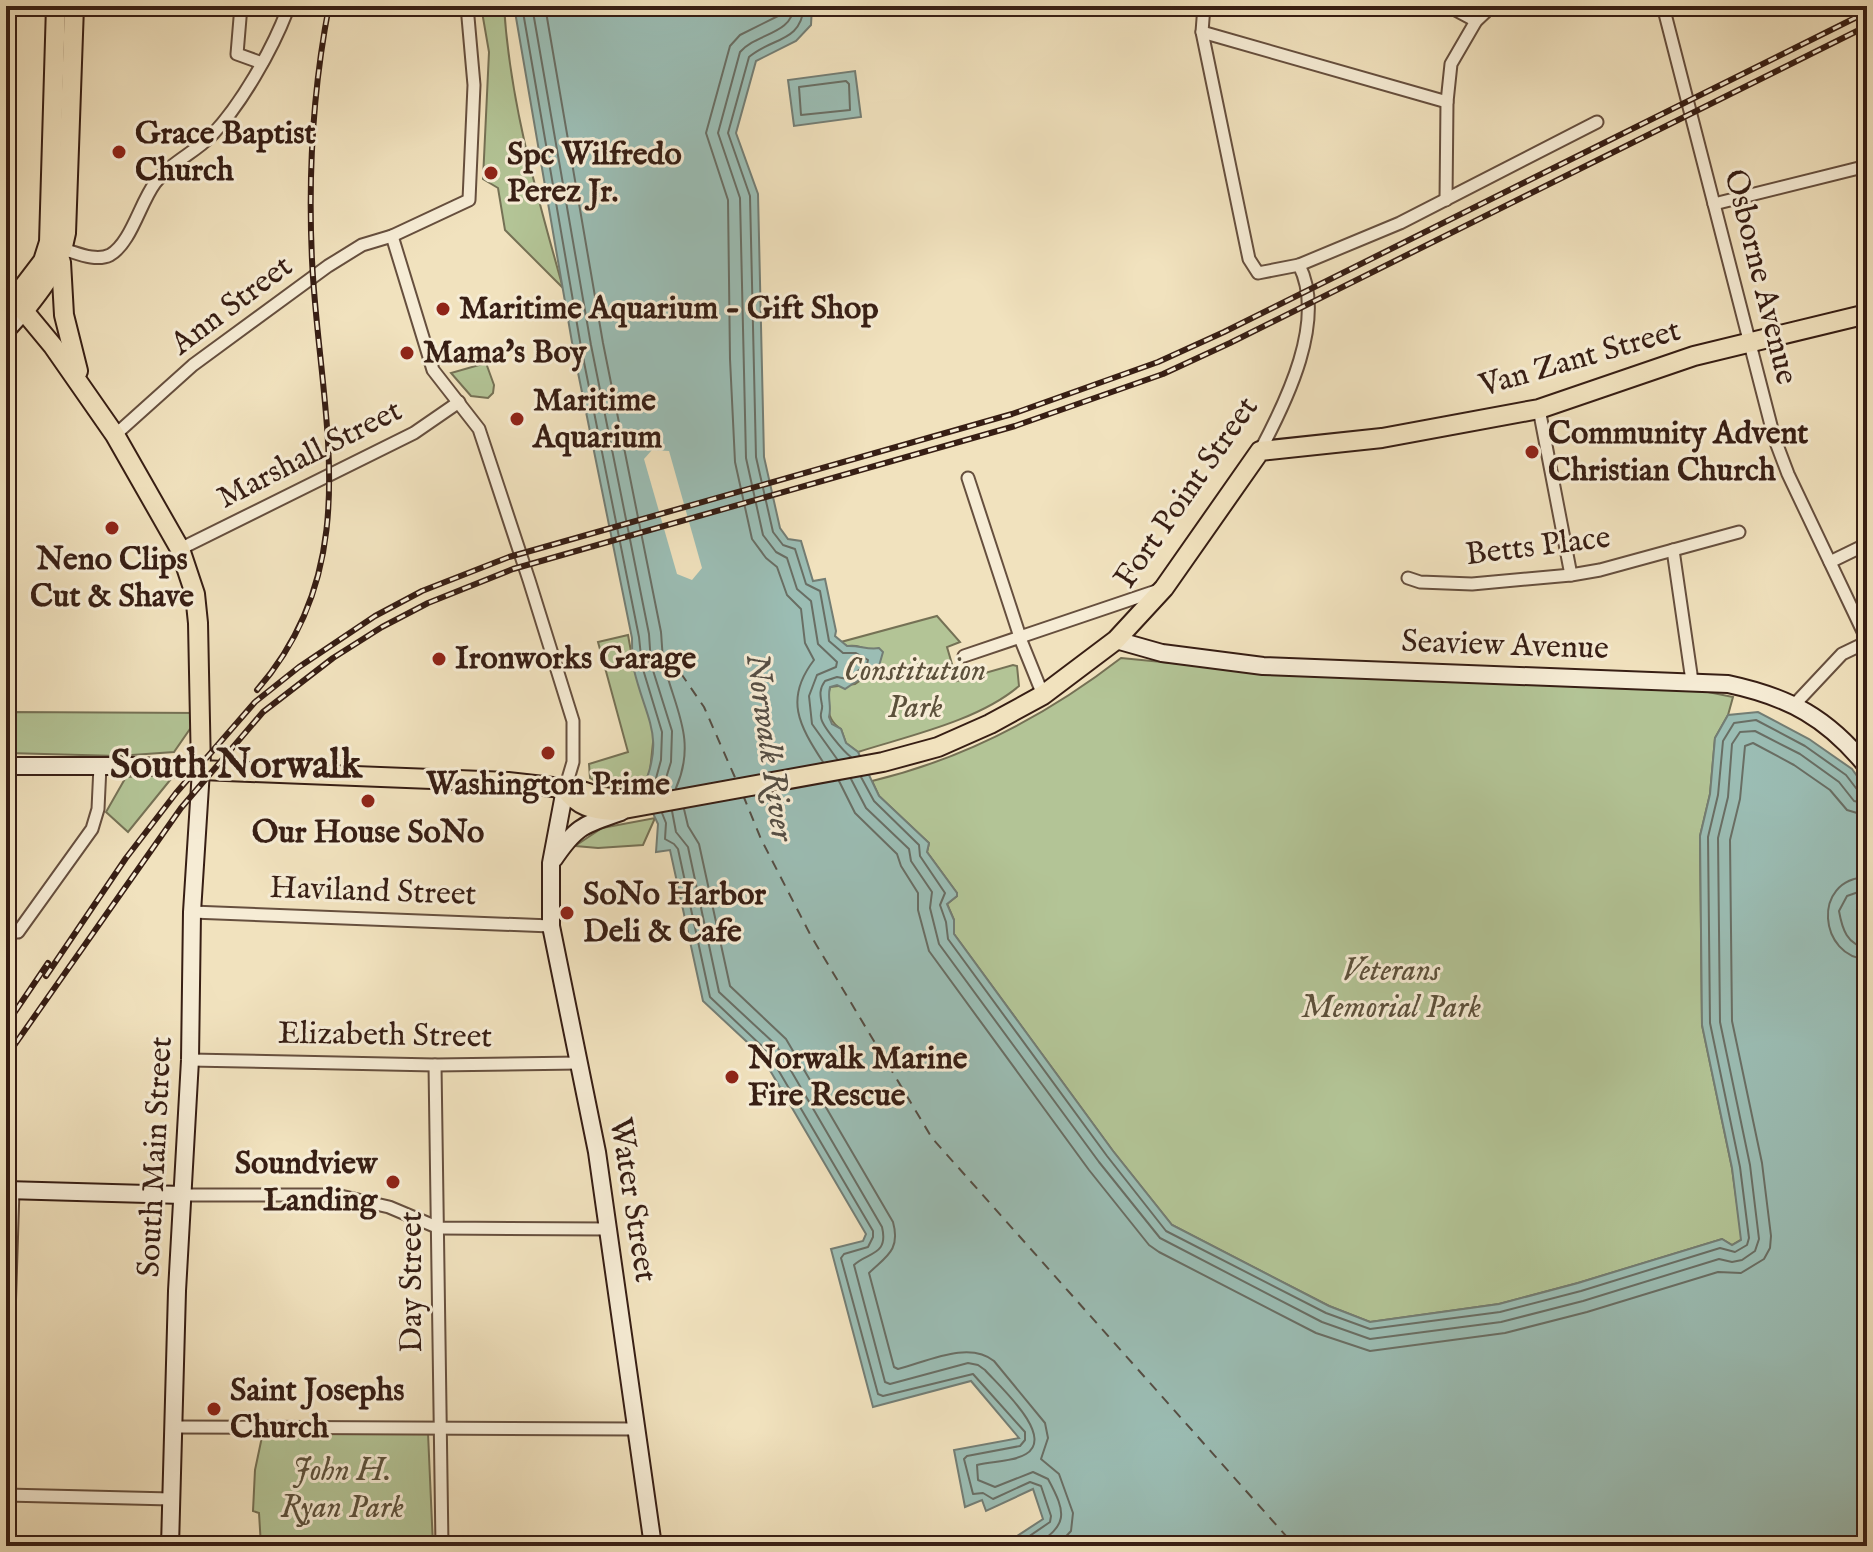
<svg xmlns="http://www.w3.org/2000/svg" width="1873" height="1552" font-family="'IM FELL English',serif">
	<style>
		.green { fill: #b3c496; stroke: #757155; stroke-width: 2 }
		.water { fill: #9bbdb4; stroke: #737d74; stroke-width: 2 }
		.pier { fill: #f1e2be }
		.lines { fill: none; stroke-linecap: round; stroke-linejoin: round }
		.shore { stroke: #696e64; stroke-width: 2 }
		.ferry { stroke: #554e44; stroke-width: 2; stroke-dasharray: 10 8; stroke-linecap: butt }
		.street-casing { stroke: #664f3e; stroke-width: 15 }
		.secondary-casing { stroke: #371e14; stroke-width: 20 }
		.primary-casing { stroke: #371e14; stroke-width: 22 }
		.street { stroke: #f6ecd5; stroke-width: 11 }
		.secondary { stroke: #f6ecd5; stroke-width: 16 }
		.primary { stroke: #f1e2be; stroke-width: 18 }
		.rail-casing { stroke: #371e14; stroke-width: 6 }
		.rail { stroke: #f6ecd5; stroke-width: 3; stroke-dasharray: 9; stroke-linecap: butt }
		.poi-dot { fill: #8f2418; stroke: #f6ecd5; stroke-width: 3 }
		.labels { text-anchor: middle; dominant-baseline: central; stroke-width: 6; stroke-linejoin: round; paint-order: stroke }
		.poi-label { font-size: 32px; font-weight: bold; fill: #371e14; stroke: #f6ecd5; text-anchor: start }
		.street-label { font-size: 32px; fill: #371e14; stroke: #f6ecd5 }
		.park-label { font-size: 32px; font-style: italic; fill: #5c503b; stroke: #f6ecd5 }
		.water-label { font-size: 34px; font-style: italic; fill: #554e44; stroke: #f6ecd5 }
		.district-label { font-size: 40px; font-weight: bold; fill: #371e14; stroke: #f6ecd5 }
	</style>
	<rect width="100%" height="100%" fill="#f1e2be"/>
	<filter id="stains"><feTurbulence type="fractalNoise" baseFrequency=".0025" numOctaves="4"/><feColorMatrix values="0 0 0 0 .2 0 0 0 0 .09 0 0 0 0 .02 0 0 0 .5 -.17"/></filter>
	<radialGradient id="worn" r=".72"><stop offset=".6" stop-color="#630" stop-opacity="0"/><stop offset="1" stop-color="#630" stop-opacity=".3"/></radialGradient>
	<g class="green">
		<path d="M481,6H504C510,103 537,195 563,288L505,230L498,188L483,179L489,52Z"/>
		<path d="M486,363L494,385L493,393L488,398L471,396L451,373Z"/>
		<path d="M937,616L960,642L947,647L957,681L1013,665L1017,666L1019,686C978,721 908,736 858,752L846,743L841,729C826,720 826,703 830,687L855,684L879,667C870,652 865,644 847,646L841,642Z"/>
		<path d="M628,635L634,668L654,733L650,771L642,790L609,789L590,778L589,764L628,752L598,642Z"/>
		<path d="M1121,658L1294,675L1703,691L1733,697L1728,715L1715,738L1710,794L1700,836L1702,1025L1732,1168L1742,1239L1732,1245L1722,1239L1578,1283L1499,1304L1370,1322L1329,1306L1172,1225L1113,1151L954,934V920L947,904L957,896V893L927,852L929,843L879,796L872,781C964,759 1046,716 1121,658Z"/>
		<path d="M10,712L201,713L174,752L118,756L8,753Z"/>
		<path d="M175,774L128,832L106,812L126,777Z"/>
		<path d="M655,818L643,845L598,848L575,846L602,828Z"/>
		<path d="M263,1432L428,1433L433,1546H261L259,1513L253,1511L255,1470Z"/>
	</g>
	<g class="water">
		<path d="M514,6H812L811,25L796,41L756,61L736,133L758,194L764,457L780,528L788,539L801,541L813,581L825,579L836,631L835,636L847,646C859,645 867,650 879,648L883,652L879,666L845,689L837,685L830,687C827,698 832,706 829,717L832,724L841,729L846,743L858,752L879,796L929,843L927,852L957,893V896L947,904L954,920V934L1113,1151L1172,1225L1329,1306L1370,1322L1499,1304L1578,1283L1722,1239L1732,1245L1741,1240L1732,1168L1702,1025L1700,836L1710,794L1715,738L1728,715L1758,712L1809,739L1852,769L1867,790V906L1857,910L1867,940V1546H1002L1043,1519L1033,1489L986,1511L982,1500L965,1507L954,1450L1019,1438L971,1381L873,1407L831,1249L863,1241L866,1234L761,1055L703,1001L670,850L656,852L658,824L642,790C666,737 646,720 634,670C632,660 632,648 632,638L573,348Z"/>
		<path d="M855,71L861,117L794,126L788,80Z"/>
	</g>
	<path class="pier" d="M652,450L669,451L702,568L692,580L677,574L644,459Z"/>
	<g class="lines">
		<g class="shore">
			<path d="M522,6L581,347L639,637L642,666L662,732L661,760L652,793"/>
			<path d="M532,6L591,345L649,634L651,664L672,731L671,762L662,791"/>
			<path d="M545,6L603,343L661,632C662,643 662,654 664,664C675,709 697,740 676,788"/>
			<path d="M782,6L778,16L740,35L730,46L706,133L728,200L730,359L735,462L752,539L766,558L777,567L787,595L801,609L805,643L814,660C784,699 799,725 823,762"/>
			<path d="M794,6C792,35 756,33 740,52L718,133L740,198L746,458L763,535L776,552L787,558L797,589L811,601L818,644L837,662L836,667L817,675L809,696L812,724L837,759"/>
			<path d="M804,6C801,43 772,37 749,57L728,133L750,196L756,457L773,532L783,545L795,549L806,584L820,591L829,641L843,653H856L868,660L867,664L847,679L837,677L825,681C819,689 820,695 822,705C823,709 820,713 821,717C821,725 844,752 851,757"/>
			<path d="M846,81L849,84L850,110L801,115L799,87Z"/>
			<path d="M861,777L874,801L919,845L920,856L945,893L940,905L946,922L948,939L1107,1156L1166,1231L1326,1313L1370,1329L1500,1312L1581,1291L1720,1248L1735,1252L1747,1245L1749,1238L1740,1167L1710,1023L1708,837L1718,795L1723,741L1734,723L1756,720L1805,746L1846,775L1859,792L1867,794"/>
			<path d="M851,779L866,808L909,849L911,861L932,892L930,908L939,944L1099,1162L1160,1238L1322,1322L1370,1339L1501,1322L1583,1301L1719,1259L1732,1262L1742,1260L1755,1251L1759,1239L1750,1165L1720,1022L1718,838L1728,797L1732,744L1740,732L1755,731L1800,754L1839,782L1854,801L1867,804"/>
			<path d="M839,781L855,813L897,854L901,866L918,893V910L929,951L1089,1170L1149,1245L1159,1252L1316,1333L1370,1351L1505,1333L1587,1312L1718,1272L1741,1273L1764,1259L1770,1248L1771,1236L1762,1163L1732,1021L1730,840L1740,799L1745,746L1753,743L1794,765L1830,790L1847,810L1867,816"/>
			<path d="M684,809L688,826L699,844L730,986L786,1039L893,1222C901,1251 885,1257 869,1273L894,1367L898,1369C926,1362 969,1340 994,1361L1045,1423L1048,1438L1041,1459L1059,1474L1073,1513L1071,1531L1057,1546"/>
			<path d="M672,811L676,832L688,847L719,992L776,1045L882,1227C889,1256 867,1252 854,1265L885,1382L890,1384L968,1363L978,1365L985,1370C998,1385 1056,1436 1026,1454C1013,1462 992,1461 977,1465L978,1480L995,1487L1033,1472L1048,1479C1067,1514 1068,1525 1034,1546"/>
			<path d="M662,813L666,823L665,839L674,844L678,849L710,997L767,1051L873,1231V1237L868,1247L844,1254L841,1258L878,1394L883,1396L973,1374L1025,1432V1440L1020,1446L967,1456L964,1459L973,1494L983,1493L993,1499L1030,1482L1041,1486L1051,1516L1050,1522L1015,1546"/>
			<path d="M1867,877C1810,879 1820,958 1867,959"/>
			<path d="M1867,889L1847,896L1839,911C1842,928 1847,946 1867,947"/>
		</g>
		<g class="ferry">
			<path d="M647,661L680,672L704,707L737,782"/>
			<path d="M743,795L761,839L811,936L932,1138L1295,1546"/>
		</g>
		<g class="street-casing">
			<g id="street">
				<path d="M241,6L237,54L262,63"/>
				<path d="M1204,6L1202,32L1249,259L1258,273L1299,265L1400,223L1597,122"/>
				<path d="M1448,6L1476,21"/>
				<path d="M1663,6L1774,437L1788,474L1867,640"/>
				<path d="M1202,32L1447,102"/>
				<path d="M1446,200L1447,102L1451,64L1476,21L1492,6"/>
				<path d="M1714,204L1867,166"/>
				<path d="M392,236L433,370L479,429L529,580L573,721V762L565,789"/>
				<path d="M63,249C77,253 96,262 110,255C131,243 140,203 155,183C170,163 194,153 211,136C241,105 272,50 287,11"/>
				<path d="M1539,409L1571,575"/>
				<path d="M115,435L193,365L328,266L362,245L392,236L469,200L474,85L467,6"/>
				<path d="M1260,451C1286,402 1327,320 1299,265"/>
				<path d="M968,478L1022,643L1043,695"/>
				<path d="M180,549L414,433L459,402"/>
				<path d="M1673,550L1692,681"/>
				<path d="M1830,562L1867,544"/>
				<path d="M1408,578L1420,582L1472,584L1571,575L1600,570L1739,532"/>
				<path d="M964,656L1156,591"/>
				<path d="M1795,704L1842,654L1867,642"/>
				<path d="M192,912L551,926"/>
				<path d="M6,932H18L92,829L98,809L100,766"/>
				<path d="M190,1060L435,1065L579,1063"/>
				<path d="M435,1065L442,1546"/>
				<path d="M183,1195H336L389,1207L439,1228L609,1229"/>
				<path d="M6,1409L13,1190"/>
				<path d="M175,1427L635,1429"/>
				<path d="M6,1495L171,1499"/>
			</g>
		</g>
		<g class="secondary-casing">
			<g id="secondary">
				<path d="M6,331L24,311"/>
				<path d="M1116,640L1162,653L1263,666L1728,684C1789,697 1828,718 1867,767"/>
				<path d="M6,766H140L201,770L192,912L190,1060L177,1291L170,1546"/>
				<path d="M565,789L551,863V926L597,1152L653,1546"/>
				<path d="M554,859C577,825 584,825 621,812"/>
				<path d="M6,1190L183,1195"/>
			</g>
		</g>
		<g class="primary-casing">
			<g id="primary">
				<path d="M56,6L49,242L43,261L14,299L53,346L115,435L180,549L195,594L198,623L201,770L508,782L579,790L597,796L638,802"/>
				<path d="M61,262L64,315L78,371"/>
				<path d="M24,311C44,286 60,266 66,233L74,6"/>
				<path d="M565,789C578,806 592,810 613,811L883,762L938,747L990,724L1043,695L1116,640L1164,588L1260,451L1382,438L1539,409L1694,356L1867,314"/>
			</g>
		</g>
		<use href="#street" class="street"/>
		<use href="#secondary" class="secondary"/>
		<use href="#primary" class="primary"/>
		<g class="rail-casing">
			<g id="rail">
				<path d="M257,690C369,562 319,412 312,260C308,175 313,89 329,6"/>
				<path d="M46,976L126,858L176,793L255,702L299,667L375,616L422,591L509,557L1012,414L1158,362L1224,332L1867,12"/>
				<path d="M6,1025L48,963"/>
				<path d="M6,1057L181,808L263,712L333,658L382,627L428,603L513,569L1015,426L1163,374L1230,343L1867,26"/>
			</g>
		</g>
		<use href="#rail" class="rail"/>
	</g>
	<g class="poi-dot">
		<circle cx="119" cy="152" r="8"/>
		<circle cx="491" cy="173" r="8"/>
		<circle cx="443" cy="309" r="8"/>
		<circle cx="407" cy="353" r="8"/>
		<circle cx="517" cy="419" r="8"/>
		<circle cx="1532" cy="452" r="8"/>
		<circle cx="112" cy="528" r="8"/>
		<circle cx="439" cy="659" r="8"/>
		<circle cx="548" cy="753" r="8"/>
		<circle cx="368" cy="801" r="8"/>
		<circle cx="567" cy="913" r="8"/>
		<circle cx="732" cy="1077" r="8"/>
		<circle cx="393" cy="1182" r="8"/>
		<circle cx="214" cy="1409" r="8"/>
	</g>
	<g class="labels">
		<g class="poi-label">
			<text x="135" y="134">Grace Baptist<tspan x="135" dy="37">Church</tspan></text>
			<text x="507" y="155">Spc Wilfredo<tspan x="507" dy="37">Perez Jr.</tspan></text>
			<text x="459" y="309">Maritime Aquarium - Gift Shop</text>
			<text x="423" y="353">Mama's Boy</text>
			<text x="533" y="401">Maritime<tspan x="533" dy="37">Aquarium</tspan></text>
			<text x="1548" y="434">Community Advent<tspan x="1548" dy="37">Christian Church</tspan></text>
			<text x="112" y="560" text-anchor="middle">Neno Clips<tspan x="112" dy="37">Cut &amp; Shave</tspan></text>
			<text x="455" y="659">Ironworks Garage</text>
			<text x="548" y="785" text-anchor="middle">Washington Prime</text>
			<text x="368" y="833" text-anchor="middle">Our House SoNo</text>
			<text x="583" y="895">SoNo Harbor<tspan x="583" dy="37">Deli &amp; Cafe</tspan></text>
			<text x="748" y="1059">Norwalk Marine<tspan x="748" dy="37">Fire Rescue</tspan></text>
			<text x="377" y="1164" text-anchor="end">Soundview<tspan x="377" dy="37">Landing</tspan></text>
			<text x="230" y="1391">Saint Josephs<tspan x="230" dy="37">Church</tspan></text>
		</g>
		<g class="street-label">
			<text transform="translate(1760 277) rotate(76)">Osborne Avenue</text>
			<text transform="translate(232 306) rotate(-37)">Ann Street</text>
			<text transform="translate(1580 359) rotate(-16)">Van Zant Street</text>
			<text transform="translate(310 455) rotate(-27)">Marshall Street</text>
			<text transform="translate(1187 493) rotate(-55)">Fort Point Street</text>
			<text transform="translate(1538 547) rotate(-7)">Betts Place</text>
			<text transform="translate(1505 646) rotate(2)">Seaview Avenue</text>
			<text transform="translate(373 892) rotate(2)">Haviland Street</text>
			<text transform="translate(385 1036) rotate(1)">Elizabeth Street</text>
			<text transform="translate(156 1157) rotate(-87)">South Main Street</text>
			<text transform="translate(632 1200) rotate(81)">Water Street</text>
			<text transform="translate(412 1282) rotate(-90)">Day Street</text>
		</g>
		<g class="park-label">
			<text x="915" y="671">Constitution<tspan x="915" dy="37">Park</tspan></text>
			<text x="1391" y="971">Veterans<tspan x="1391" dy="37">Memorial Park</tspan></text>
			<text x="342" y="1471">John H.<tspan x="342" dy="37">Ryan Park</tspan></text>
		</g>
		<g class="water-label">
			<text transform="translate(769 747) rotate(82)">Norwalk River</text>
		</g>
		<g class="district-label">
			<text x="236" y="766">South Norwalk</text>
		</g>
	</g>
	<rect width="1873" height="1552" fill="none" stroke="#f1e2be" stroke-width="32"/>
	<rect x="8" y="8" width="1857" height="1536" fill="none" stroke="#371e14" stroke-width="4"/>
	<rect x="16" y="16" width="1841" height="1520" fill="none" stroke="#371e14" stroke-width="2"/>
	<rect width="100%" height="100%" filter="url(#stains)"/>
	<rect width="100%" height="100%" fill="url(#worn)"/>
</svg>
